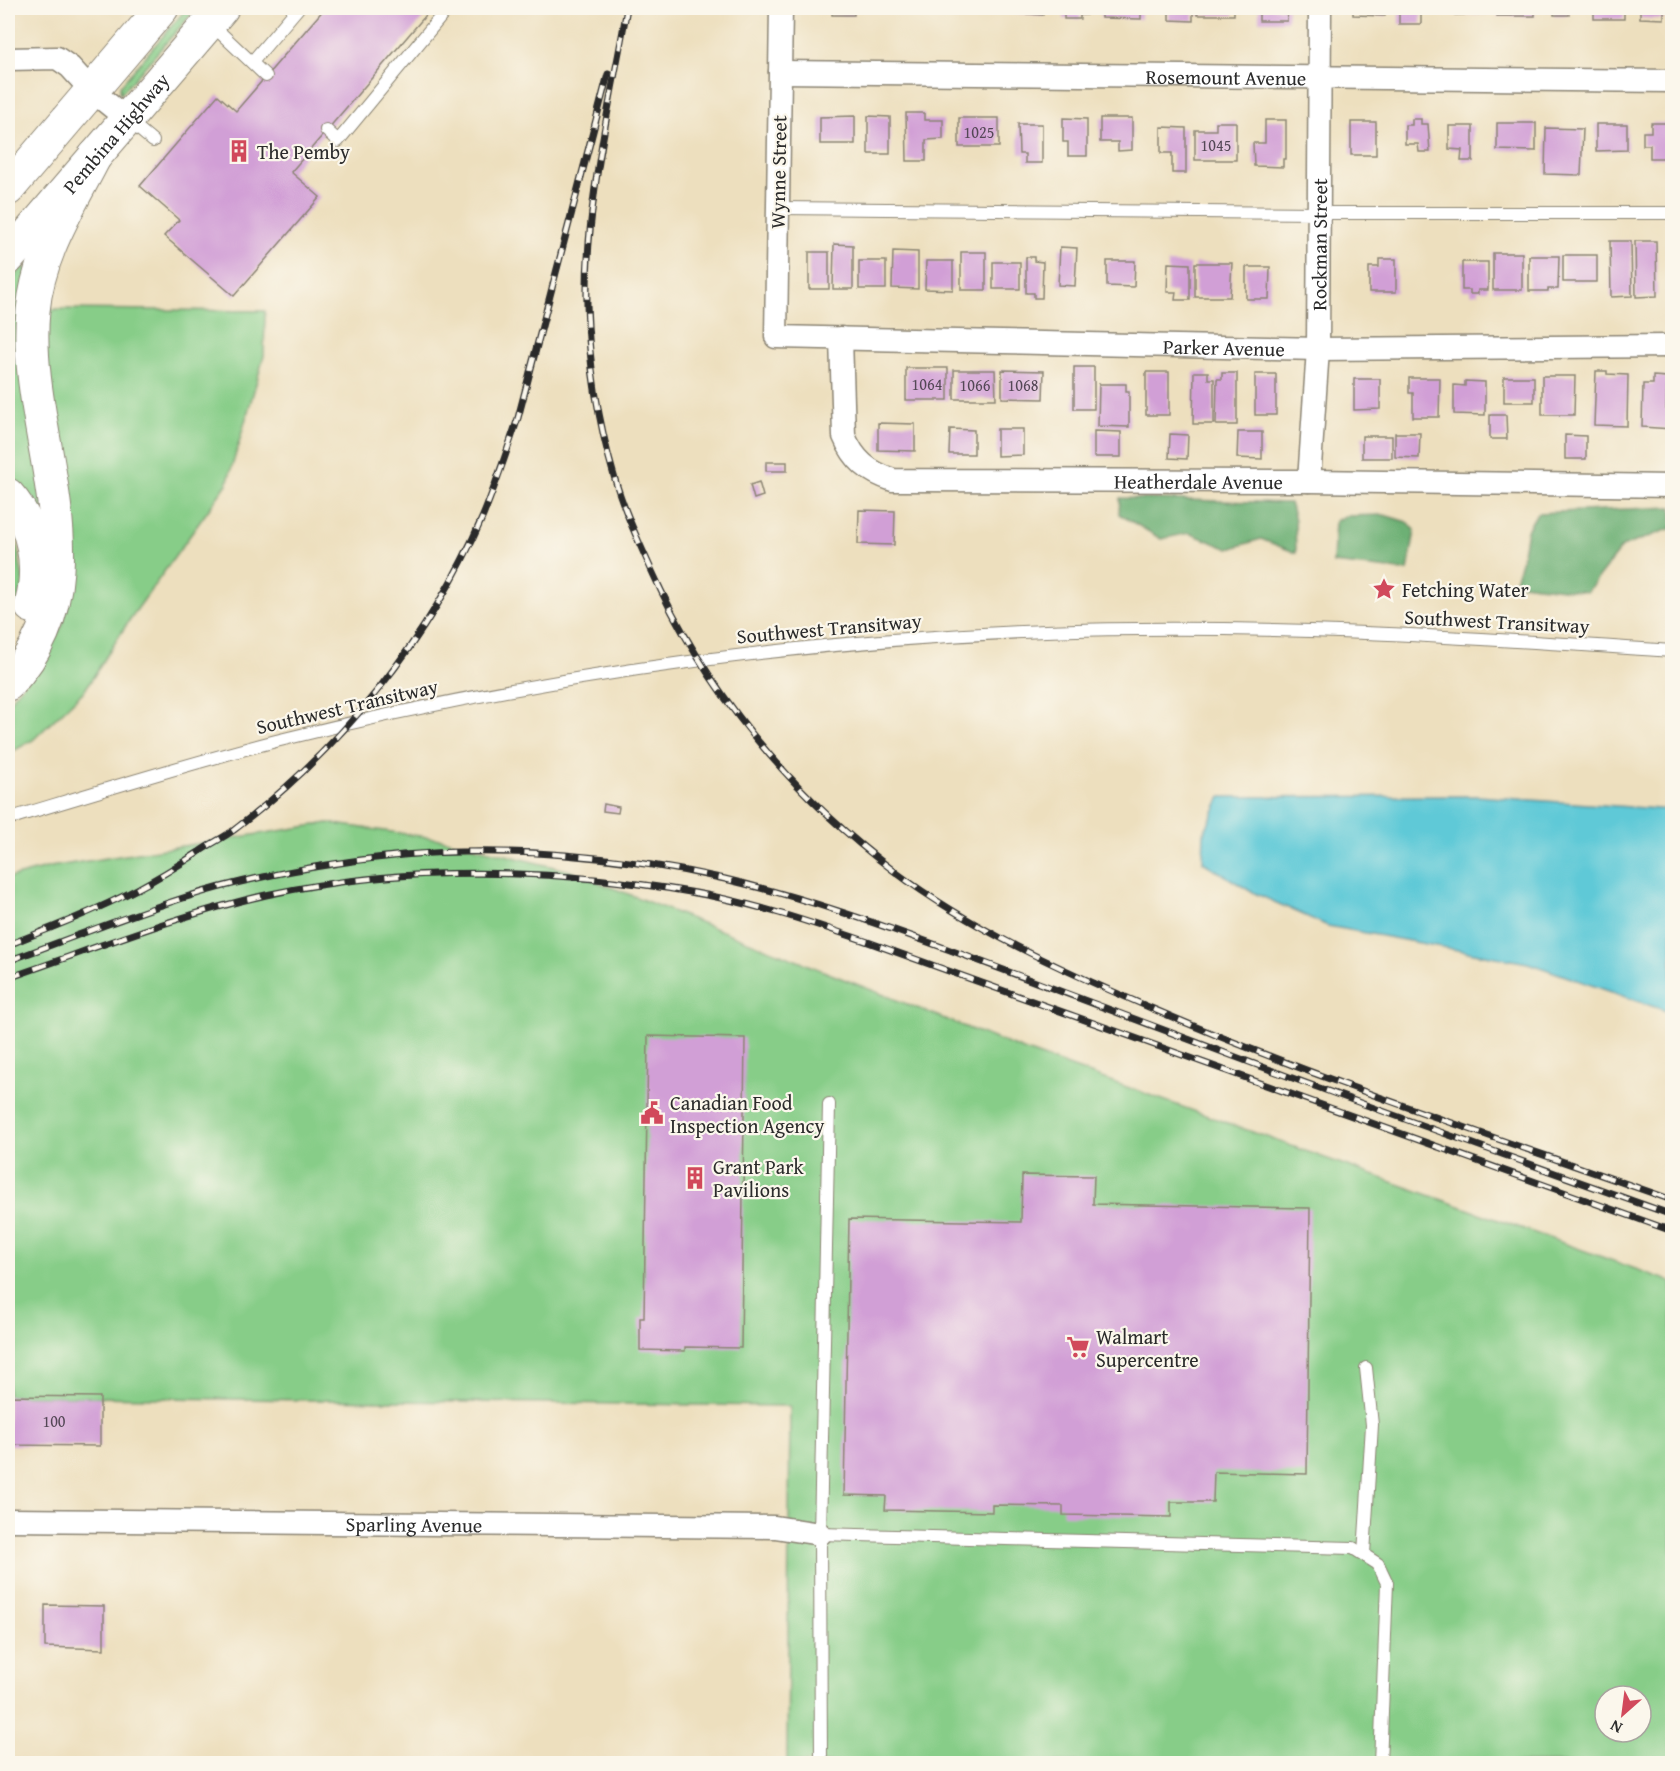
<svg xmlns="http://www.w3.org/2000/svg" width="1680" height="1771" font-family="'Gentium Book Plus',serif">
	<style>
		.green { fill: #87cd88; stroke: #597c5a; stroke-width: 1.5; fill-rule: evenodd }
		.forest { fill: #6db074; stroke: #4c6e50; stroke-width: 1.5 }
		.water { fill: #5ec9d7; stroke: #447a81; stroke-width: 1.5 }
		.building { fill: #d19fd6 }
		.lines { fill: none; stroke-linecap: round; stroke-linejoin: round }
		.lane-casing { stroke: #8c8574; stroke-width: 14 }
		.street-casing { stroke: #8c8574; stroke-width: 25 }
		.primary-casing { stroke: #8c8574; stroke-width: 35 }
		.lane { stroke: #fff; stroke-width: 12 }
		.street { stroke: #fff; stroke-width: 22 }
		.primary { stroke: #fff; stroke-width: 33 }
		.rail-casing { stroke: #2b2b2b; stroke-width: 7 }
		.rail { stroke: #fbf7ec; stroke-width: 4.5; stroke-dasharray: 14; stroke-linecap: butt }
		.labels { text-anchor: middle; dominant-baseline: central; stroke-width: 4.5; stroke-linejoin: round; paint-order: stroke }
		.number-label { font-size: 16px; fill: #544856 }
		.street-label { font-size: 20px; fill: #2b2b2b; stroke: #fbf7ec }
		.poi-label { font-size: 20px; fill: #2b2b2b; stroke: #fbf7ec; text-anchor: start }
	</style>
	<rect width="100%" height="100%" fill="#fbf7ec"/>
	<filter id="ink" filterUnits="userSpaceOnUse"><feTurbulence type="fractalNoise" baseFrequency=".0167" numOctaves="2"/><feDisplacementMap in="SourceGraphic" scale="12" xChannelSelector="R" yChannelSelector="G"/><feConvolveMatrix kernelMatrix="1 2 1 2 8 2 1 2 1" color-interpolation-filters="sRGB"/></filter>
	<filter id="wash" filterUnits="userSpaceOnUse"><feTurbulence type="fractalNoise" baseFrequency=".008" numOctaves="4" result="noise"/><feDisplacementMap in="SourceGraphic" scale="24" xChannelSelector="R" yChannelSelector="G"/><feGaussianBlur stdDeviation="1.35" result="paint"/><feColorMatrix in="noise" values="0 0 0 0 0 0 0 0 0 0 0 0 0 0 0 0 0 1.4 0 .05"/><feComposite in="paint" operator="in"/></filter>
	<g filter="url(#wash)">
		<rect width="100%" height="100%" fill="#eddfbe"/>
		<g class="green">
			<path d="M187,8H197L120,95V86Z"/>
			<path d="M23,266L27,269L49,536L18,487L8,478V285Z"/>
			<path d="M50,286L51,311L57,309L265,311L264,356L227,484L128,622L85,690L33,740L8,754V703L41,663L49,649L62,626L72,588L73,548L44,352Z"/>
			<path d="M8,519L14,529L24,585L8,625Z"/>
			<path d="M328,823L441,839L570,871L1026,1051L1672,1282V1763H787L790,1406L8,1396V878L50,867ZM1605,1696H1641V1732H1605Z"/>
		</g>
		<g class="forest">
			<path d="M1120,498L1290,503L1295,520L1296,553L1261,539L1229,549L1189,533L1161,539L1119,514Z"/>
			<path d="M1672,507V528L1622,547L1587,592L1514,583L1522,559L1527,530L1537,513Z"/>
			<path d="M1384,515L1407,522L1415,530L1408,571L1333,563L1335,521L1345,516Z"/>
		</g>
		<path class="water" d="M1477,796L1672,810V1013L1528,963L1328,926L1250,891L1203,862L1204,833L1221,797Z"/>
		<g id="blocks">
			<g class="building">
				<path d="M325,8H432L291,172L320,197L234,296L164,236L179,220L140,186L218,95L236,111Z"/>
				<path d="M818,8H854V15H832V12H818Z"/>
				<rect x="870" y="8" width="30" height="3"/>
				<rect x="916" y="8" width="33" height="3"/>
				<path d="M960,8H997V11L960,12Z"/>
				<path d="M1013,8H1044L1043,15L1013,13Z"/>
				<path d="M1064,8H1087V15H1080V19H1064Z"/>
				<path d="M1101,8H1141V19L1101,18Z"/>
				<path d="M1169,8H1193V21L1169,20Z"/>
				<rect x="1197" y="8" width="37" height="7"/>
				<path d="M1259,8H1288L1287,21H1259Z"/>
				<path d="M1353,8H1385V16L1353,15Z"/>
				<rect x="1399" y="8" width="22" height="16"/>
				<path d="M1455,8H1489V14L1455,15Z"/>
				<rect x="1497" y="8" width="38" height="8"/>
				<path d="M1545,8H1568L1569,15H1554V11H1545Z"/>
				<rect x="1594" y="8" width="30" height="11"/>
				<path d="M1640,8H1664V19L1640,18Z"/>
				<path d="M906,113H924V120H943V139L926,140V161H907Z"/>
				<path d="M855,116V144H820V117Z"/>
				<path d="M868,116L890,117V154H868Z"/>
				<rect x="959" y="118" width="40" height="29"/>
				<path d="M1063,118L1087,119V156H1068V142H1063Z"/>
				<path d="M1100,118H1132V150L1118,151V142H1100Z"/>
				<path d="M1412,119H1421V124H1428L1430,152H1419L1418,144H1405V125H1412Z"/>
				<path d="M1265,120H1286V159H1283V167L1254,166L1253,143H1265Z"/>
				<path d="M1216,122H1236V160H1195V130H1216Z"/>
				<rect x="1351" y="122" width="25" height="33"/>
				<path d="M1497,123H1536V151L1497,150Z"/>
				<path d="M1651,123H1672V158H1650V145H1643V132H1651Z"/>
				<path d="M1018,124H1042V163H1025V154H1019Z"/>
				<path d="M1596,124H1627V150L1596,151Z"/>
				<path d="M1449,126H1473V161H1461L1462,150L1449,149Z"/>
				<path d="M1161,127L1186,128V173H1172V153H1161Z"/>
				<path d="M1546,128L1583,129L1581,175L1545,174Z"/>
				<path d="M1610,241H1631L1632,296L1611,297Z"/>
				<path d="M1635,241H1656L1657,296L1636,297Z"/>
				<path d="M834,244L853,245V289H833Z"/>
				<path d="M1060,247L1077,248L1075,286L1058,285Z"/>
				<path d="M893,251L918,252V289L892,288Z"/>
				<rect x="809" y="252" width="20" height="37"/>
				<rect x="961" y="252" width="25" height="38"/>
				<rect x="1493" y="253" width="29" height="37"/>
				<rect x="1563" y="255" width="34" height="27"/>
				<path d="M1529,256H1559L1558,289H1548V291H1529Z"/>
				<path d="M1026,257H1034V261L1043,262L1042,298H1034V293H1026Z"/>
				<path d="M1379,259H1396V292H1369V267H1379Z"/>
				<rect x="859" y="261" width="27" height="28"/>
				<path d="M926,261H953V290L925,289Z"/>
				<path d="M1107,261H1135L1134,287L1107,286Z"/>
				<rect x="993" y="262" width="27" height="27"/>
				<path d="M1462,262H1488V290H1478V294H1470V290H1462Z"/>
				<path d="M1168,263L1190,264V300H1175L1176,292H1167Z"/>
				<path d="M1195,263H1232L1230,297H1195Z"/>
				<path d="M1246,267H1270L1269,299H1246Z"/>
				<rect x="1074" y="367" width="20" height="42"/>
				<rect x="906" y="368" width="42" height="32"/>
				<path d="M954,370H995L996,399H954Z"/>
				<path d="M1002,370L1044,371L1043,399L1002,398Z"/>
				<path d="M1596,371H1607V374L1628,375L1627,426L1594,425Z"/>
				<rect x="1146" y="372" width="23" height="43"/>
				<path d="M1194,372H1208V379H1214V424H1193Z"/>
				<path d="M1222,373H1237V425H1216L1217,379H1222Z"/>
				<rect x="1255" y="374" width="21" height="41"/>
				<path d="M1542,376H1575L1574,415H1542Z"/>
				<path d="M1653,376L1667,377L1666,409H1672V429L1642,427L1643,384H1653Z"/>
				<rect x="1504" y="377" width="30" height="25"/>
				<path d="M1409,378H1440L1439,417H1413V393H1409Z"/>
				<path d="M1354,379H1380V409L1354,410Z"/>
				<path d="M1465,381L1485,382V415L1454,414V385L1465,386Z"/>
				<path d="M1099,384H1126V391H1129V427L1098,426Z"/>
				<path d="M1490,415H1506L1507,439H1490Z"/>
				<path d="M878,423L915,424V451L878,450Z"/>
				<path d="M950,429L974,430V454H949Z"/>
				<path d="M997,429H1023V455L997,456Z"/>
				<path d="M1094,431L1121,432V457H1094Z"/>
				<path d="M1238,432H1262V459L1237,458Z"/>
				<path d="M1395,433H1420L1419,458L1395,457Z"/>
				<path d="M1170,434L1188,435L1187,459L1169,458Z"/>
				<path d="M1565,435L1586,436V459H1565Z"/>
				<rect x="1362" y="436" width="30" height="22"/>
				<rect x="766" y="462" width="21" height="9"/>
				<path d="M759,482L763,496L754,499L750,485Z"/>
				<path d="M859,510L895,511L894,545L858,544Z"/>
				<path d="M604,804L619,807L618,813L603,811Z"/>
				<path d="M648,1036L745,1038L741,1348L685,1347V1351L640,1350V1318H644Z"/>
				<path d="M1022,1175L1094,1176L1093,1204L1310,1208L1307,1474L1214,1472L1213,1502H1171V1517L1063,1515V1506L992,1505V1512L885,1510L886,1496L844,1495L849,1219L1021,1222Z"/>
				<path d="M8,1396L100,1397V1446L8,1445Z"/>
				<path d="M45,1605L104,1606V1649L45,1647Z"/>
			</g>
		</g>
	</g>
	<g filter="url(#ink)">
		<use href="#blocks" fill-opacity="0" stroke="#8c8574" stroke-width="1.5"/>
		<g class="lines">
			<g class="lane-casing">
				<g id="lane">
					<path d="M210,23L266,76"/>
					<path d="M252,62L298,8"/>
					<path d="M128,120L153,141"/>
					<path d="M326,130L338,141L448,8"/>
					<path d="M777,208L1319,213H1672"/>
					<path d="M8,819C97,792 186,764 276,741C528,678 787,641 1046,631C1255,623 1464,637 1672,651"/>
					<path d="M820,1534L1353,1548L1378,1564L1387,1583L1380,1764"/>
					<path d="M1364,1554L1372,1425L1366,1368"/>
					<path d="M821,1764L820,1534L829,1104"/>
				</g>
			</g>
			<g class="street-casing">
				<g id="street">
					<path id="s1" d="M781,8L776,337L1318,349L1672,346"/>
					<path d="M8,59L57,58L70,67L91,90L127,119"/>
					<path id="s2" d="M780,72L1672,81"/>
					<path id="s3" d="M841,338L844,436C854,460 868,472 893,480L1309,481L1672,486"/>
					<path id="s4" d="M1309,481L1318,349L1320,8"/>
					<path id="s5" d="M8,1520L775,1527L820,1534"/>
				</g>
			</g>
			<g class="primary-casing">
				<g id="primary">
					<path d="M8,189L162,8"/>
					<path id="s6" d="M8,258L222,8"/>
					<path d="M8,495C35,525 41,567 31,606"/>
					<path d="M8,684C110,577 21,436 33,311C38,254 70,205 95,156"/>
				</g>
			</g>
			<use href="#lane" class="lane"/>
			<use href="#street" class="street"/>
			<use href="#primary" class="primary"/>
			<g class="rail-casing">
				<g id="rail">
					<path d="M627,8C610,106 585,205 587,305C589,362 598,421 614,476C623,508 637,538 651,569C704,688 790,793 894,871C971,929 1062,970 1151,1008C1321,1081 1498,1138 1672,1200"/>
					<path d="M8,945C51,928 95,911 137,889C158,878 179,865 199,852C210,844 223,838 234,830C340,750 430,639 483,516C496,484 507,451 518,418L608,74"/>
					<path d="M8,961C65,940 122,918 180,899C247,877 333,862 403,855C506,846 625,856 725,879C802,897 876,923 950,950C1032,980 1114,1011 1196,1042C1354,1102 1513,1158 1672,1215"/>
					<path d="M8,978C93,949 178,915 266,895C403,865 552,868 690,892C750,902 810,922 868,942L1672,1231"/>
				</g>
			</g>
			<use href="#rail" class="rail"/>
		</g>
	</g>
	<defs>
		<g id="building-bare" transform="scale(1.8)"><path d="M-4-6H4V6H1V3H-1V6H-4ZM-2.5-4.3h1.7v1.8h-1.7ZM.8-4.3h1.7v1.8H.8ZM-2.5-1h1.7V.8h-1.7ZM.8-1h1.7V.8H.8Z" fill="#d1495b" stroke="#fbf7ec" stroke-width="2.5" paint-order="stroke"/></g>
		<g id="sight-bare" transform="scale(1.8)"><path d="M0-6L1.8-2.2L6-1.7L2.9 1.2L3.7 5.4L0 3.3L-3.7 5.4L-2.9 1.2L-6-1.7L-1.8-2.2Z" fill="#d1495b" stroke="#fbf7ec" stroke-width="2.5" paint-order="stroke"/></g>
		<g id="civic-bare" transform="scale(1.8)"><path d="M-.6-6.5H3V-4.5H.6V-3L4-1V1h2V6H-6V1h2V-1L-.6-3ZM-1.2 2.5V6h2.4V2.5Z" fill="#d1495b" stroke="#fbf7ec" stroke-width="2.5" paint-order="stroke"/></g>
		<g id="supermarket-bare" transform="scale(1.8)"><path d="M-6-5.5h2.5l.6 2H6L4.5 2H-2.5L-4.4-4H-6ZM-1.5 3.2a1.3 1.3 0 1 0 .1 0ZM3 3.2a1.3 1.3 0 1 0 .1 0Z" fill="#d1495b" stroke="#fbf7ec" stroke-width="2.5" paint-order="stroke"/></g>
	</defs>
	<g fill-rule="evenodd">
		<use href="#building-bare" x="239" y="151"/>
		<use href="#sight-bare" x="1384" y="589"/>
		<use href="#civic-bare" x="652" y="1113"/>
		<use href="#building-bare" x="695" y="1178"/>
		<use href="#supermarket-bare" x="1078" y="1347"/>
	</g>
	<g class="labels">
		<g class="number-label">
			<text x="979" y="132">1025</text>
			<text x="1216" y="145">1045</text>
			<text x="927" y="384">1064</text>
			<text x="975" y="385">1066</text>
			<text x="1023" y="385">1068</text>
			<text x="54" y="1421">100</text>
		</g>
		<g class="street-label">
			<text stroke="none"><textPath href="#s2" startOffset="446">Rosemount Avenue</textPath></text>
			<text stroke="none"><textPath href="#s6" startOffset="165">Pembina Highway</textPath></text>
			<text transform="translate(778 172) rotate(-89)">Wynne Street</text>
			<text stroke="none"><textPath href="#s4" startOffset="237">Rockman Street</textPath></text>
			<text stroke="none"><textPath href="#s1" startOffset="777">Parker Avenue</textPath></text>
			<text stroke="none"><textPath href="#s3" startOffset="472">Heatherdale Avenue</textPath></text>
			<text transform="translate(1497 621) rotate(3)">Southwest Transitway</text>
			<text transform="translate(829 628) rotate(-5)">Southwest Transitway</text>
			<text transform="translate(347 706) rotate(-13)">Southwest Transitway</text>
			<text stroke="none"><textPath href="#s5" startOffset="406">Sparling Avenue</textPath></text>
		</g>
		<g class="poi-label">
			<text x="257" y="151">The Pemby</text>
			<text x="1402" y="589">Fetching Water</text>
			<text x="670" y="1102">Canadian Food<tspan x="670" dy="23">Inspection Agency</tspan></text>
			<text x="713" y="1166">Grant Park<tspan x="713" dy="23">Pavilions</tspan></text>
			<text x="1096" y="1336">Walmart<tspan x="1096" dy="23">Supercentre</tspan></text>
		</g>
	</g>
	<rect width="1680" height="1771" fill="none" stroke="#fbf7ec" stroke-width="30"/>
	<g transform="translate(1623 1714) rotate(208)"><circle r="28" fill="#fbf7ec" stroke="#a8a59f" stroke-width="1.5"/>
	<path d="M0-4.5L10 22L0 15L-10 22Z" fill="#d1495b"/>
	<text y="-9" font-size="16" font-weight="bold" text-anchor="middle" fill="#2b2b2b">N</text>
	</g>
</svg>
